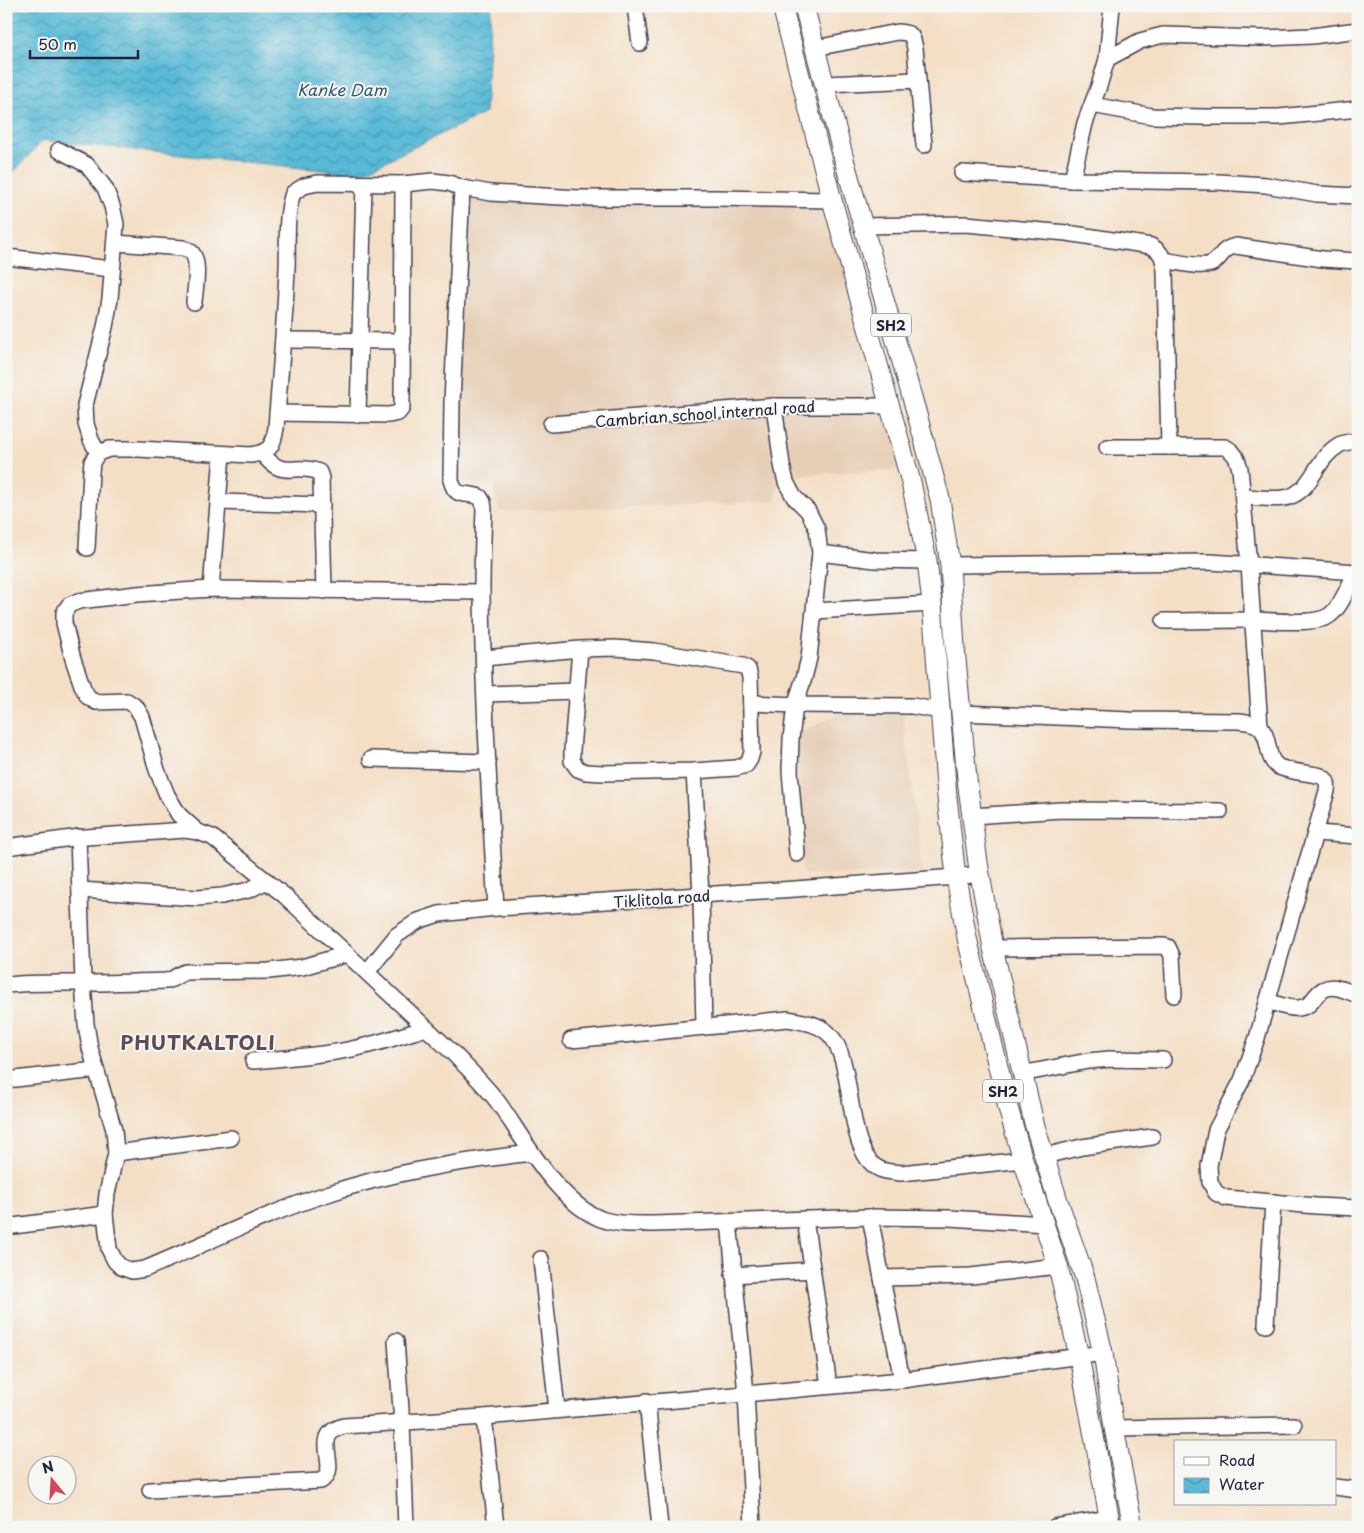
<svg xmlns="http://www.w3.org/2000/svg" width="1364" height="1533" font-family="'Playpen Sans',sans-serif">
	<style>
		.built { fill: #e7cfb7 }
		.water { fill: url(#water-waves); stroke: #3d6e89 }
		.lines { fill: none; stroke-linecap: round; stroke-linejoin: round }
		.minor-casing { stroke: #423e50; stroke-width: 18 }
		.major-casing { stroke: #423e50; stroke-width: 21 }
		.minor { stroke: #fff; stroke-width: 15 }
		.major { stroke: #fff; stroke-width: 19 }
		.labels { text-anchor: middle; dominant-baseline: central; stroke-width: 4; stroke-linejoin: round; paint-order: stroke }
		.shield { fill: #f6f6f2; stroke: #626272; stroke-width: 1 }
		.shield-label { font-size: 14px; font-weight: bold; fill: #22223b }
		.street-label { font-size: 15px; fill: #22223b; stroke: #f6f6f2 }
		.water-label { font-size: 16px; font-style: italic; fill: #355772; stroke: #f6f6f2 }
		.district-label { font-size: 20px; font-weight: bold; letter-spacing: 1px; fill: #5f4c59; stroke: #f6f6f2 }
	</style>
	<defs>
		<pattern id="water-waves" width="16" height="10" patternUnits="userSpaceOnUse" patternTransform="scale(1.25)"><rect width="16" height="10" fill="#58bad7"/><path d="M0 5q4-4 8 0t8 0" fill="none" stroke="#4897b0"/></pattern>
	</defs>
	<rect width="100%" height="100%" fill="#f6f6f2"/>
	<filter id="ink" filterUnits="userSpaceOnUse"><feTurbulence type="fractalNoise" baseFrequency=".02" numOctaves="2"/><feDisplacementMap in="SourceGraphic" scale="10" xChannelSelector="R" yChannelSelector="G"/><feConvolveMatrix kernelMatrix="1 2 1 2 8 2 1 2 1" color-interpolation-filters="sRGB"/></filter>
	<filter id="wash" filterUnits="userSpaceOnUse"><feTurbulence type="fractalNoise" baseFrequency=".0096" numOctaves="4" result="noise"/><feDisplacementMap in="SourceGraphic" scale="20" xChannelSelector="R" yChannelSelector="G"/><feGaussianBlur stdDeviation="1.12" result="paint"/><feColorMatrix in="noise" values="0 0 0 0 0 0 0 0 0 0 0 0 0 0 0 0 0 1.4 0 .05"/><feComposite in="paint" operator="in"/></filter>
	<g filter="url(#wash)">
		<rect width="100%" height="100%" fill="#f4dfc6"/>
		<g class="built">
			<path d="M467,191L821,200L860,309L905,469L780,476L776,501L499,512L493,484L452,483Z"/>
			<path d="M869,700L901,701L923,873L803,875L796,734Z"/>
		</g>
		<path class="water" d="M6,6H491L485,113L358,174L43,140L6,180Z"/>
	</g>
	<g filter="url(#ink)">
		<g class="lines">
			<g class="minor-casing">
				<g id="minor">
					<path d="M635,6L640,43"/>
					<path d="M815,48L898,32C912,33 912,35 915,48L924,145"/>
					<path d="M1107,59L1140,41L1163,35L1262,38L1312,36L1358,30"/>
					<path d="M825,84L918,80"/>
					<path d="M1092,105L1152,116L1204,117H1279L1358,109"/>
					<path d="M59,150L87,165L105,188L112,206L116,224L110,299L105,327L85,405L86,424L91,440L98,453"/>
					<path d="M962,173L1072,180L1218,182L1266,185L1317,194L1358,196"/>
					<path d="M1072,180L1085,123L1099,86L1107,59L1112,6"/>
					<path d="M462,188L452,403L451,480C456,500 465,491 480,497L483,502L484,509C483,537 482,565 482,592C483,698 490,803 496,908"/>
					<path d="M863,226L966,224L1067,233L1151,246C1162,252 1163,257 1165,270L1169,447"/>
					<path d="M116,243L183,248C185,249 188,249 190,251C201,259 195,289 194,302"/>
					<path d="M6,257L112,269"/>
					<path d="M1164,260C1176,262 1199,268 1211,264C1222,259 1220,249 1236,246L1323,259L1358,261"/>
					<path d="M283,340L403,341"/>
					<path d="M774,406L782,465L786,482L794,497L808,511L817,529L820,553L809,658L804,678L795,705L791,739L790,771L797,854"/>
					<path d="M277,413L389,415L398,413L402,408L403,184"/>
					<path d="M358,415L364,184"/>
					<path d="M551,424L774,406H888"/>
					<path d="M1107,447H1225C1235,452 1237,458 1240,469L1249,565L1260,727"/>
					<path d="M262,453C283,481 294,462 319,472L321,478L324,591"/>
					<path d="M1243,497C1257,497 1275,501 1289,497C1313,489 1315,459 1339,445C1344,442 1352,442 1358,440"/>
					<path d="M218,502L322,505"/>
					<path d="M87,548L91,472L92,462L98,453L109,449H138L251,455C270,452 273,447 276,428C280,375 285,321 287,268C288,243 285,217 293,193L304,186L317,183L403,184L433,181L449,183L462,188L491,193L579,198H716L832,200"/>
					<path d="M820,553L875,560L927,561"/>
					<path d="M950,565L1210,562L1358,572"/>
					<path d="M211,589L222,455"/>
					<path d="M815,611L932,604"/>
					<path d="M1164,621C1194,621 1223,620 1253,620C1271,620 1316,626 1330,615C1341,607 1349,585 1356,572"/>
					<path d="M484,658L580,649L615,648L654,651L743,666L748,669L750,677L752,752L750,759L746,765L736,768L694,771L603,773L586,772L578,769L572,761V750L580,649"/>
					<path d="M486,694L577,691"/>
					<path d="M751,703L795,705L912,706L941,711"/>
					<path d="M961,713L1130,720L1239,721C1246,722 1253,722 1258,726C1272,735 1264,759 1279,767C1290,772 1309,773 1321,776C1328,780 1328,784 1327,791L1257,1038L1242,1080L1216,1130L1209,1166L1210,1182L1216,1193L1226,1198L1316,1206L1358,1208"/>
					<path d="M371,759L488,762"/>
					<path d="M694,771L701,895L704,1027"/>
					<path d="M972,816L1061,810L1220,811"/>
					<path d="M198,832L179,815L167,795L157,770L142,717L136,707L127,701L96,702L88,697L83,688L73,659L64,623V613L69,605L79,601L137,594L211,589L482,592"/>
					<path d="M1316,833L1358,836"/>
					<path d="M78,837L83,983L86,1024L90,1048L114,1130L116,1153L107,1194L105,1214L109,1249L115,1261L121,1267L132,1271L145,1269C205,1244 262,1215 324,1195C391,1172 462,1161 532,1153"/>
					<path d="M6,847L72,838L185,830L198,832L212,837L285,896L454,1054C470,1071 487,1087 500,1105C525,1141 560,1206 604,1220C620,1225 638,1224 654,1224L870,1217L949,1218L1045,1224"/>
					<path d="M80,890L197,898L222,896L249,890L267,881"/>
					<path d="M993,948L1164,946L1168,947L1172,956L1174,995"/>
					<path d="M367,972L397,935L418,921L439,914L496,908L795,889L956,877L980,874"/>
					<path d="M6,985C33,982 58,983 84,983C111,983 139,982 166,981C174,980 178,974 186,972L269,971L302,967L347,954"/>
					<path d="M1268,1001C1278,1004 1292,1011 1303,1007C1308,1006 1312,1002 1315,997C1328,980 1341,989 1358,995"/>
					<path d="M571,1040L788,1019C802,1022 819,1023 830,1035C857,1063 843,1156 882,1170C888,1172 895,1172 901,1173L1023,1160"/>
					<path d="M253,1061C284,1058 316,1056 347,1050C374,1045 400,1036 426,1028"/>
					<path d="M1021,1074L1088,1061L1110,1059L1163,1060"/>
					<path d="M6,1080L96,1070"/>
					<path d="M116,1153L231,1138"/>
					<path d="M1044,1156L1082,1147L1152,1137"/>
					<path d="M870,1217L902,1380"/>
					<path d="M805,1219L829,1386"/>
					<path d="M729,1222L746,1393L753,1527"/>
					<path d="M6,1227L105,1214"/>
					<path d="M541,1259L557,1410"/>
					<path d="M733,1275L812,1270"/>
					<path d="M882,1278L971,1276L1058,1266"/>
					<path d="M1266,1325L1273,1202"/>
					<path d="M396,1341L402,1423L406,1527"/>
					<path d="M647,1401L660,1527"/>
					<path d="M484,1417L496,1527"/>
					<path d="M1114,1428L1294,1425"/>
					<path d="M1335,1487L1358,1490"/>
					<path d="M150,1490L321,1481C343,1467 308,1435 344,1426L484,1417L902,1380L1103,1353"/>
					<path d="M1055,1527L1109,1518"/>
				</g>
			</g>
			<g class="major-casing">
				<g id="major">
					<path d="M782,6L832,200L911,482L927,561L932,604L947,797L956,877L967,938L1008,1108L1023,1160L1058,1266L1079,1356L1111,1527"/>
					<path d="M804,6L845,163L918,418L940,499L950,565L955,648L967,779L978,863L993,948L1034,1123L1058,1201L1085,1278L1103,1353L1114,1428L1133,1527"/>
				</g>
			</g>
			<use href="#minor" class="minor"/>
			<use href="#major" class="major"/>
		</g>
	</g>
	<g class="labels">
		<g class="shield">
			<rect x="871" y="313.5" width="40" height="23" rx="4"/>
			<rect x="983" y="1079.5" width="40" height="23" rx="4"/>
		</g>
		<g class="shield-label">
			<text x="891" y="325">SH2</text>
			<text x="1003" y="1091">SH2</text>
		</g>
		<g class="street-label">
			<text transform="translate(705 413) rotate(-4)">Cambrian school internal road</text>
			<text transform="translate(662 898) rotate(-4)">Tiklitola road</text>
		</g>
		<g class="water-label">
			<text x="342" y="89">Kanke Dam</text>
		</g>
		<g class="district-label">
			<text x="198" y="1042">PHUTKALTOLI</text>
		</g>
	</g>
	<rect width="1364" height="1533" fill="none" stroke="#f6f6f2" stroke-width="25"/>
	<rect x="1174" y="1440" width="162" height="65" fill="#f6f6f2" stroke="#a1a1a9"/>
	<rect x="1184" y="1457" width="25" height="8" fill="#ffffff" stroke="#a1a1a9"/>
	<text x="1219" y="1466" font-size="15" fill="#22223b">Road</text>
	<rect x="1184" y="1478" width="25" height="15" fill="url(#water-waves)" stroke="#a1a1a9"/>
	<text x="1219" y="1490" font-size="15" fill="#22223b">Water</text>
	<g transform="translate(52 1480) rotate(342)"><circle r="24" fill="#f6f6f2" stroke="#a1a1a9"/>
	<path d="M0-4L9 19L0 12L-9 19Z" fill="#d1495b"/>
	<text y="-8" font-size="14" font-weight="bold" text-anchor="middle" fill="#22223b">N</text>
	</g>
	<path d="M30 50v8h108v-8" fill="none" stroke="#22223b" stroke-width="2.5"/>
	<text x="38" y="50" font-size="15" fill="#22223b" stroke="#f6f6f2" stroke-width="4" paint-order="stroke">50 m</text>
</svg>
